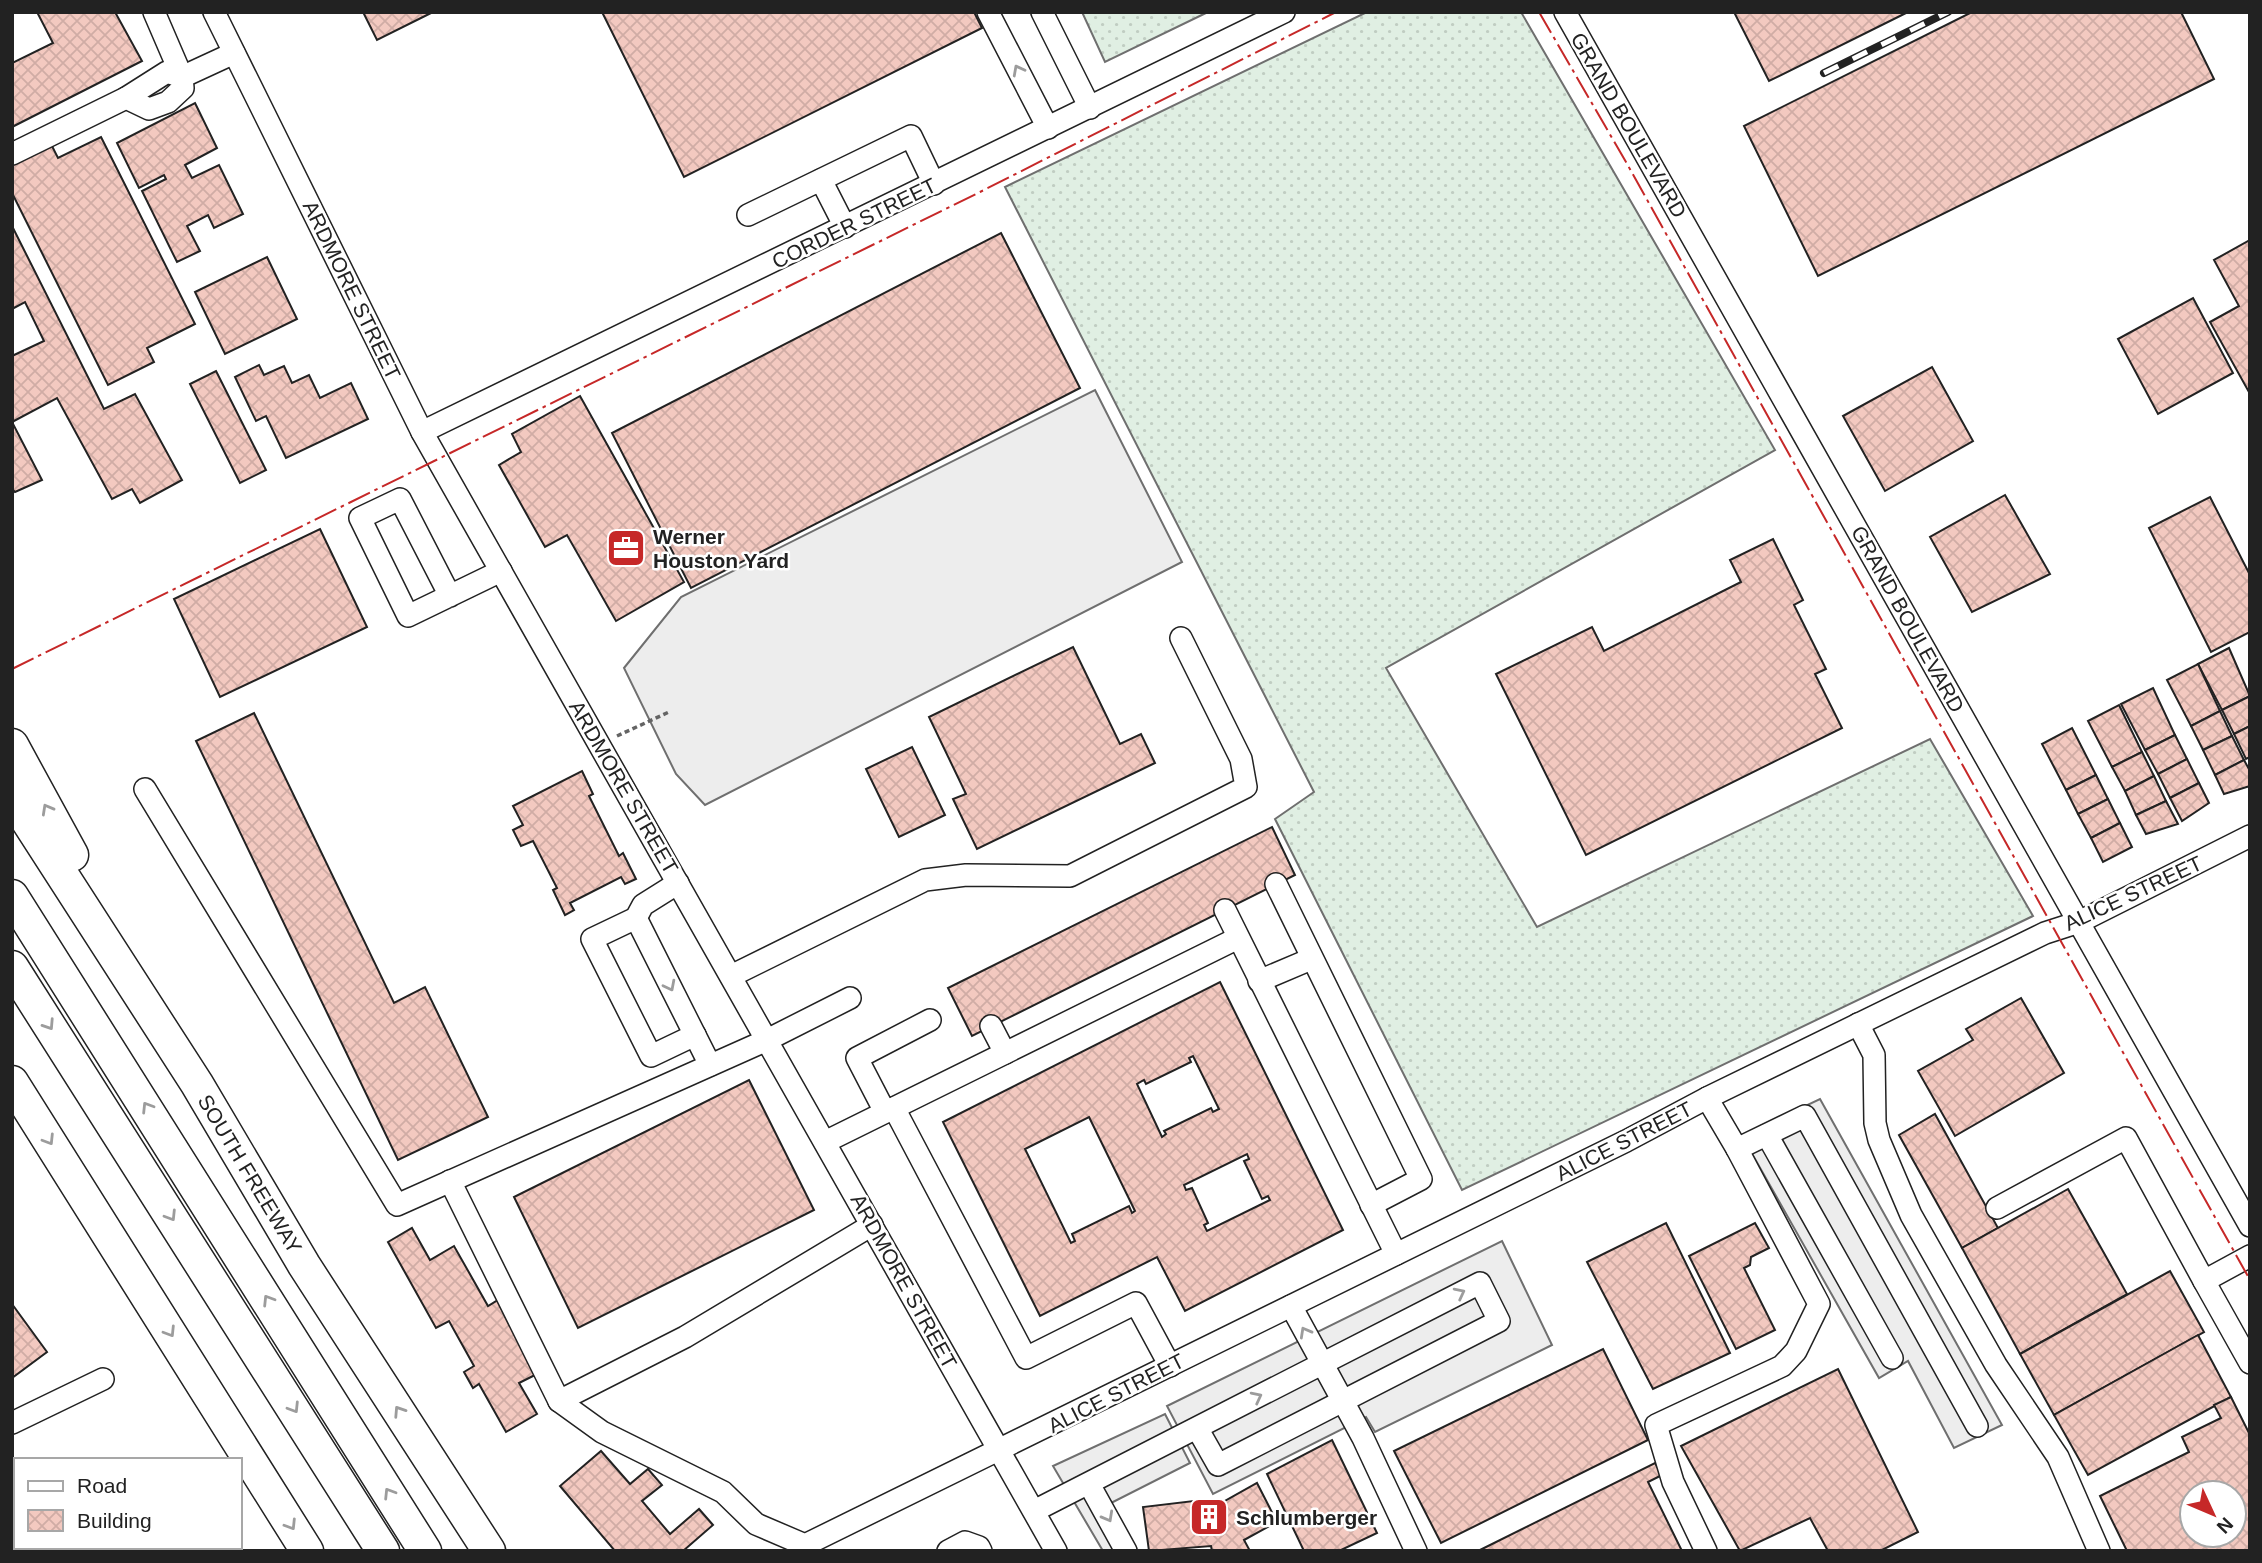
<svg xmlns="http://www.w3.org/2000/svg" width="2262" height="1563" font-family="Helvetica,sans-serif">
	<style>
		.grass { fill: url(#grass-dots); stroke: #6f6f6f; stroke-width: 2 }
		.parking { fill: #ededed; stroke: #6f6f6f; stroke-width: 2 }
		.building { fill: url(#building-cross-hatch); stroke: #222; stroke-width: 2; fill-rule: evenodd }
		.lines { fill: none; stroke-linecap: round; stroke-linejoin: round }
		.minor-casing { stroke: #222; stroke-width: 24 }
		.highway-casing { stroke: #222; stroke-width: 35 }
		.path { stroke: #646464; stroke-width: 3.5; stroke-dasharray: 5 3.5; stroke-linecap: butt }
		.minor { stroke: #fff; stroke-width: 21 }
		.highway { stroke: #fff; stroke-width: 32 }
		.rail-casing { stroke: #222; stroke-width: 8 }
		.rail { stroke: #fff; stroke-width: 5; stroke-dasharray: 16; stroke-linecap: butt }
		.power { stroke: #c62828; stroke-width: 2; stroke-dasharray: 24 5 3.5 5; stroke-linecap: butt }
		.oneway { stroke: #9c9c9c }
		.labels { text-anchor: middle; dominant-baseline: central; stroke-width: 5; stroke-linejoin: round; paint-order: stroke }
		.street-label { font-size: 21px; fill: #222; stroke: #fff }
		.poi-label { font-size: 21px; font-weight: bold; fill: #222; stroke: #fff; text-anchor: start }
	</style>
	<defs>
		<pattern id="grass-dots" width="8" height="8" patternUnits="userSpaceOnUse" patternTransform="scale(1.75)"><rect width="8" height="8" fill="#e0efe3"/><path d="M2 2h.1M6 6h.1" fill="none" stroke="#c0cdc2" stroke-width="1.8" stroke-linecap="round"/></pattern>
		<pattern id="building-cross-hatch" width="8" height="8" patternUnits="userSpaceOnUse" patternTransform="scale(1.75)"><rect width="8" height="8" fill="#f3c9c0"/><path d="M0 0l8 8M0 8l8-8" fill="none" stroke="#d0aca5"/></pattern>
	</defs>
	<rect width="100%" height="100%" fill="#fff"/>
	<g class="grass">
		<path d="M1082,12H1208L1105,62Z"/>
		<path d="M1367,12H1521L1775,450L1386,668L1537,927L1930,739L2033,916L1462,1190L1275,819L1314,792L1005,187Z"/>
	</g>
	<g class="parking">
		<path d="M1095,390L1182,562L705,805L676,774L624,668L681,597Z"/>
		<path d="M1820,1099L2002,1425L1954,1448L1908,1361L1879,1378L1742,1136Z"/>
		<path d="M1502,1241L1552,1345L1375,1432L1366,1417L1213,1494L1167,1406Z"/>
		<path d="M1165,1414L1190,1463L1109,1504L1134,1551H1103L1053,1466Z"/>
	</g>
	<g class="building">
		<path d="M37,12H115L142,61L12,127V63L53,43Z"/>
		<path d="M363,12H433L377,40Z"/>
		<path d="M602,12H974L982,28L684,177Z"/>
		<path d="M1734,12H1908L1769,81Z"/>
		<path d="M1972,12H2181L2214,79L1818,276L1744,126Z"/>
		<path d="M195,103L217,148L185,165L192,178L219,165L243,214L214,228L208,215L187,226L200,251L177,262L142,191L166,179L164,175L139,188L117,143Z"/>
		<path d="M101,137L195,324L147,348L154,362L108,385L12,193V163L51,144L58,158Z"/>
		<path d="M12,226L104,409L135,394L182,480L140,503L132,489L112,499L57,398L12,422L42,480L15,492L12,489V356L44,341L25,302L12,309Z"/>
		<path d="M1001,233L1080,388L691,588L612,433Z"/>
		<path d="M2250,240V394L2210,322L2239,306L2214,260Z"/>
		<path d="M267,257L297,319L225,354L195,292Z"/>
		<path d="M2193,298L2233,373L2158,414L2118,339Z"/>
		<path d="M259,365L264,375L284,366L292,383L309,375L320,398L351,383L368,419L286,458L266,416L256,421L235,377Z"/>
		<path d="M1932,367L1973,441L1885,491L1843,416Z"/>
		<path d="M216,371L266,470L240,483L190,384Z"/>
		<path d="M580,396L684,582L616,621L567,535L545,547L499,465L521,452L512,434Z"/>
		<path d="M2005,495L2050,574L1972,612L1930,537Z"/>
		<path d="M2210,497L2250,575V632L2211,652L2149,528Z"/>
		<path d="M320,529L367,627L220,697L174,599Z"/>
		<path d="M1773,539L1803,600L1794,605L1826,669L1815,674L1842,728L1586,855L1496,674L1592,627L1604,651L1741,582L1730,560Z"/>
		<path d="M1073,647L1120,744L1141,734L1155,763L977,849L953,799L966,794L929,717Z"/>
		<path d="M2229,648L2250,696L2222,710L2198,664Z"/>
		<path d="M2198,664L2220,711L2191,726L2167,680Z"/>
		<path d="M2153,688L2175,735L2145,750L2121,704Z"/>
		<path d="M2250,696V726L2234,734L2222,710Z"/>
		<path d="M2119,705L2142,752L2112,767L2088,721Z"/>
		<path d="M2220,711L2232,736L2203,750L2191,726Z"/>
		<path d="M254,713L394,1003L425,987L488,1117L398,1160L196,741Z"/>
		<path d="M2250,726V757L2246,759L2234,734Z"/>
		<path d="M2072,728L2096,775L2066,790L2042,744Z"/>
		<path d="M2175,735L2187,759L2158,774L2145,750Z"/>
		<path d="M2232,736L2244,760L2215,775L2203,750Z"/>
		<path d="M912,747L945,815L899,837L866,769Z"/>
		<path d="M2142,752L2154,776L2125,791L2112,767Z"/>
		<path d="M2187,759L2199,783L2170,798L2158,774Z"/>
		<path d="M2244,760L2250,771V786L2224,794L2215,775Z"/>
		<path d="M582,771L593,794L589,796L619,856L623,853L636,879L625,884L621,877L570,903L574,910L565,915L553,890L557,888L533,841L521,846L513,830L523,825L513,806Z"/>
		<path d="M2096,775L2108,799L2078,814L2066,790Z"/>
		<path d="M2154,776L2166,801L2136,815L2125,791Z"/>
		<path d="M2199,783L2209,803L2182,821L2170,798Z"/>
		<path d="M2108,799L2120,823L2091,838L2078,814Z"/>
		<path d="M2166,801L2178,824L2146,834L2136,815Z"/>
		<path d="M2120,823L2132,847L2103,862L2091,838Z"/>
		<path d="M1272,827L1295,875L972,1036L948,988Z"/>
		<path d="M1220,982L1343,1230L1185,1311L1157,1257L1040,1316L943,1122ZM1193,1056L1219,1109L1213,1112L1211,1108L1164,1131L1166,1134L1162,1137L1137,1084L1144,1080L1146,1084L1191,1062L1189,1058ZM1089,1117L1135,1211L1132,1213L1129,1206L1072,1234L1075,1241L1071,1243L1025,1149ZM1247,1154L1249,1159L1244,1161L1262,1199L1268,1196L1270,1200L1207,1231L1204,1225L1208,1223L1192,1188L1186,1190L1184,1185Z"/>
		<path d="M2021,998L2064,1073L1955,1136L1918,1071L1973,1040L1966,1029Z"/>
		<path d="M749,1080L814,1210L578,1328L514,1197Z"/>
		<path d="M1935,1114L1998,1228L1962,1248L1899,1135Z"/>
		<path d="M2068,1189L2127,1294L2020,1354L1962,1248Z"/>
		<path d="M1666,1223L1730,1353L1653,1389L1587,1262Z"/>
		<path d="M1755,1223L1769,1248L1751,1257L1750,1265L1744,1268L1775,1330L1736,1349L1689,1256Z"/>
		<path d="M412,1228L430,1260L454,1246L488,1306L498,1300L539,1373L519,1383L537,1414L506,1432L479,1384L473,1388L464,1372L474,1366L449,1321L436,1328L388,1242Z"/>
		<path d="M2170,1271L2204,1332L2054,1415L2020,1354Z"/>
		<path d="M12,1304L47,1352L12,1378Z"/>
		<path d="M2198,1335L2231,1397L2088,1475L2054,1415Z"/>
		<path d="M1603,1349L1648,1440L1441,1543L1394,1451Z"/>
		<path d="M1838,1369L1918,1532L1880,1551H1828L1810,1518L1740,1551L1681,1446Z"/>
		<path d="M2231,1397L2250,1435V1551H2127L2100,1496L2189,1452L2182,1437L2221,1418L2214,1405ZM2192,1493H2234V1535H2192Z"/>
		<path d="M1332,1440L1377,1533L1339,1551H1304L1267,1474Z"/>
		<path d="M601,1451L630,1484L648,1469L662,1485L642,1501L670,1534L699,1509L713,1525L683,1551H615L560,1486Z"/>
		<path d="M1655,1463L1662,1475L1648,1482L1682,1551H1478Z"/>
		<path d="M1257,1483L1277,1522L1244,1540L1250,1551H1212L1211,1546L1149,1551L1143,1507L1202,1500L1205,1512Z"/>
		<path d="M68,1547H145L147,1550L188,1547L190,1551H66Z"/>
	</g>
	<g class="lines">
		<g class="minor-casing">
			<g id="minor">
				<path d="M154,12L182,77"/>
				<path d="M214,12L422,432L1056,1551"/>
				<path d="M988,12L1048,128"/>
				<path d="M1042,12L1090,108"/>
				<path d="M1565,12L2250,1226"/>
				<path d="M126,98L167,72L182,77"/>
				<path d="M12,154L126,98L149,109L168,102L183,88L182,77L234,53"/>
				<path d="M821,180L845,227"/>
				<path d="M748,215L911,136L934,184"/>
				<path d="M422,432L1284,12"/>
				<path d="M450,596L400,499L360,518L408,616L501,571"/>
				<path d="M145,789L397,1205L767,1040L850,998"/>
				<path d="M678,883L643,905L636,918L592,939L651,1056L695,1035"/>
				<path d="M1276,884L1421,1179L1371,1205"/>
				<path d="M1225,910L1396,1254"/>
				<path d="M636,918L710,1065"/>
				<path d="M731,976L925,880L966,875L1070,876L1246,787L1241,759L1181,638"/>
				<path d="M1259,981L1311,959"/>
				<path d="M1858,1024L1874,1055L1875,1123L1879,1140L1911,1215L1996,1365L2058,1457L2099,1551"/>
				<path d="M991,1026L1005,1053"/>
				<path d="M1707,1098L1737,1149L1805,1116L1977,1426"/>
				<path d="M894,1108L1026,1358L1136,1303L1170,1366"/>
				<path d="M885,1112L857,1058L930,1020"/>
				<path d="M1767,1135L1892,1358"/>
				<path d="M825,1142L1238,938"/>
				<path d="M450,1181L559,1401L602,1432L723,1492L756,1524L805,1545L1626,1141L1707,1098L2045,933L2079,922L2250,836"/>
				<path d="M1997,1208L2126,1138L2204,1281L2250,1256"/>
				<path d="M2204,1281L2250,1363"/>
				<path d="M1291,1306L1363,1438L1416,1551"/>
				<path d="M559,1401L685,1337L872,1225"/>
				<path d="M12,1423L103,1379"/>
				<path d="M1089,1484L1126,1551"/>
				<path d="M1034,1511L1480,1283L1499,1321L1218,1465L1197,1428"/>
				<path d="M228,1547L230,1551"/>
				<path d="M44,1551L48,1547"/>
				<path d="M948,1551L965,1542L979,1547L981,1551"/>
				<path d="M1706,1551L1673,1482L1656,1425L1782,1366L1796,1351L1819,1304L1737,1149"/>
			</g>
		</g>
		<g class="highway-casing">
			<g id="highway">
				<path d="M12,745L72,855"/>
				<path d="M12,797L197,1084L304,1265L489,1551"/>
				<path d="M12,896L425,1551"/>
				<path d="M12,967L383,1551"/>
				<path d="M12,1082L307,1551"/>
			</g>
		</g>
		<path class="path" d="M617,736L669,712"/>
		<use href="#minor" class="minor"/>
		<use href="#highway" class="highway"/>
		<g class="rail-casing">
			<path id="rail" d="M1824,73L1948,12"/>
		</g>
		<use href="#rail" class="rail"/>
		<g class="power">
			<path d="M1539,12L1626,162L2250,1280"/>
			<path d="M12,669L980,192L1336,12"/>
		</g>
	</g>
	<defs><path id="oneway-chevron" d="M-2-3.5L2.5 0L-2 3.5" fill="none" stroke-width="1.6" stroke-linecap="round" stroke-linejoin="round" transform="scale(1.75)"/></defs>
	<g class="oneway">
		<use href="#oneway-chevron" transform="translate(1018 70) rotate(-118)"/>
		<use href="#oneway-chevron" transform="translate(47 809) rotate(-119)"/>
		<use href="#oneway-chevron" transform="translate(670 986) rotate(63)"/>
		<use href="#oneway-chevron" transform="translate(49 1025) rotate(57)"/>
		<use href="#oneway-chevron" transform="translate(147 1107) rotate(-122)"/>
		<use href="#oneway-chevron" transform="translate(49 1140) rotate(58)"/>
		<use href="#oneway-chevron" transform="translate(171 1216) rotate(58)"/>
		<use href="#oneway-chevron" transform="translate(1460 1293) rotate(-27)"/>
		<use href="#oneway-chevron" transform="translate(268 1300) rotate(-122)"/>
		<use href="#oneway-chevron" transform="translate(170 1332) rotate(58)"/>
		<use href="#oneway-chevron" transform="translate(1305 1332) rotate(-119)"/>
		<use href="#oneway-chevron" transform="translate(1257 1397) rotate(-27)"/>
		<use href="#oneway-chevron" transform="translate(294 1408) rotate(58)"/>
		<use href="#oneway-chevron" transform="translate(399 1411) rotate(-123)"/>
		<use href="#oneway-chevron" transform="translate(389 1493) rotate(-122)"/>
		<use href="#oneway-chevron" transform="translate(1108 1517) rotate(61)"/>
		<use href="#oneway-chevron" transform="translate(291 1525) rotate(58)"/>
	</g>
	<defs>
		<g id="office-square" transform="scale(2.0125)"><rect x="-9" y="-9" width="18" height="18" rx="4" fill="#c62828" stroke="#fff"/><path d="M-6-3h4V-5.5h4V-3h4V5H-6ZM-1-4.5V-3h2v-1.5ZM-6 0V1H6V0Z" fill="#fff"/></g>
		<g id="building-square" transform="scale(2.0125)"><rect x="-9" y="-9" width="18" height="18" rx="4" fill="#c62828" stroke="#fff"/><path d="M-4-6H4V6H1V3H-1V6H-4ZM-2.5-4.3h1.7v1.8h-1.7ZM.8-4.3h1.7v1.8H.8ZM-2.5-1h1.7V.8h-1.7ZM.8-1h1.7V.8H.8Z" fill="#fff"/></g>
	</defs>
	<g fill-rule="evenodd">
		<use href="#office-square" x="626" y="548"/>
		<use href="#building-square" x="1209" y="1517"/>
	</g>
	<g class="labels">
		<g class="street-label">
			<text transform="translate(1629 125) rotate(60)">GRAND BOULEVARD</text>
			<text transform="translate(854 223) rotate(-26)">CORDER STREET</text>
			<text transform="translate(352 290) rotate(64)">ARDMORE STREET</text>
			<text transform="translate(1908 619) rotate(61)">GRAND BOULEVARD</text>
			<text transform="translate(624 787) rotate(60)">ARDMORE STREET</text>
			<text transform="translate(2133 893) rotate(-25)">ALICE STREET</text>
			<text transform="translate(1624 1141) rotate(-27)">ALICE STREET</text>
			<text transform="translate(250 1174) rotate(59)">SOUTH FREEWAY</text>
			<text transform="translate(904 1281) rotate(61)">ARDMORE STREET</text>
			<text transform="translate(1116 1393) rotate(-27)">ALICE STREET</text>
		</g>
		<g class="poi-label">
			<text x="653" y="536">Werner<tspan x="653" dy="24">Houston Yard</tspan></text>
			<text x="1236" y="1517">Schlumberger</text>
		</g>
	</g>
	<rect width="2262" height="1563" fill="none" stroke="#222222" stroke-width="28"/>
	<rect x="14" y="1458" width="228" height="91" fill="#ffffff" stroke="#a7a7a7" stroke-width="2"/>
	<rect x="28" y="1481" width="35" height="10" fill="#ffffff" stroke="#a7a7a7" stroke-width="2"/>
	<text x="77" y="1493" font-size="21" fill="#222222">Road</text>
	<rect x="28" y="1510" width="35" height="21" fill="url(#building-cross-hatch)" stroke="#a7a7a7" stroke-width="2"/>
	<text x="77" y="1528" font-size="21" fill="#222222">Building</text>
	<g transform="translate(2213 1514) rotate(134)"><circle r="33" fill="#ffffff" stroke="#a7a7a7" stroke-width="2"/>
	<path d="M0-5L12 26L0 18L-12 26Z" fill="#c62828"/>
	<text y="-10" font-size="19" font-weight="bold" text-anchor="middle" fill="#222222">N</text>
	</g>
</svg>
